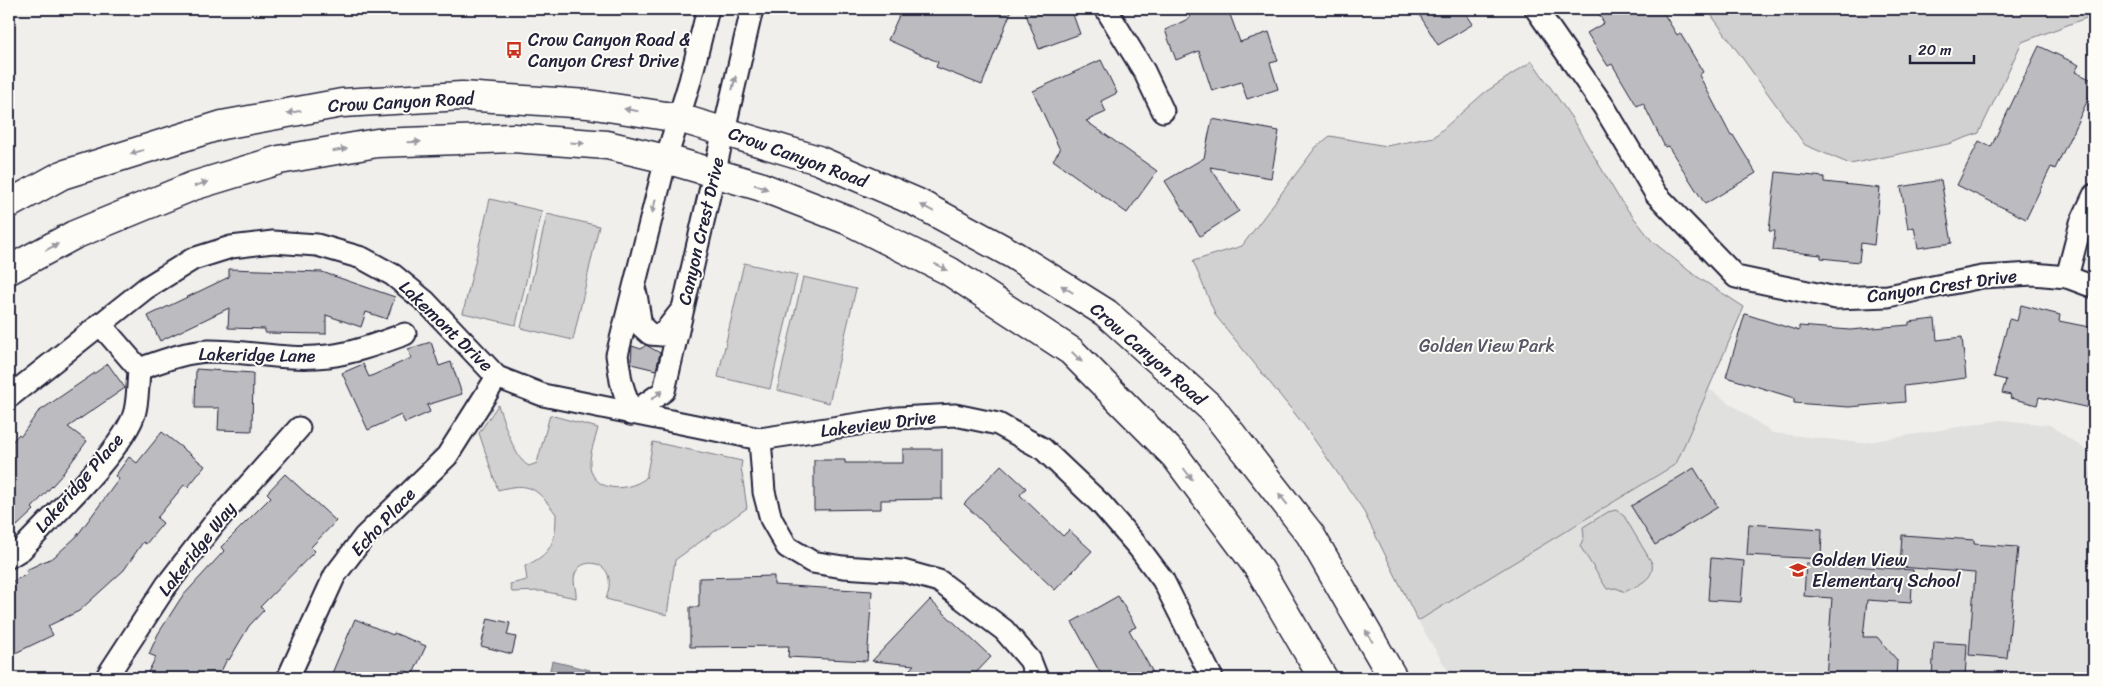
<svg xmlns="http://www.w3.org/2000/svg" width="2103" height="687" font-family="Sriracha,sans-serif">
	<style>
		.built { fill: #e0e0df }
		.green { fill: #d2d1d1; stroke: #7a7a86 }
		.water { fill: #a9a9b0; stroke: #737381 }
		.building { fill: #bcbcc0; stroke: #22223b }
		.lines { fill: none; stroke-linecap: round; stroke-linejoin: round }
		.street-casing { stroke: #22223b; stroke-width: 25 }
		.secondary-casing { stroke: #22223b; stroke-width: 31 }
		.street { stroke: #fdfcf7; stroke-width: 21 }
		.secondary { stroke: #fdfcf7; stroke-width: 28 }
		.oneway { fill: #9a9aa2 }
		.labels { text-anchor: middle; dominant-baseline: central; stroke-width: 4; stroke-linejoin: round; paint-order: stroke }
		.poi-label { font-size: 18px; fill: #22223b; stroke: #fdfcf7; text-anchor: start }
		.street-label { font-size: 18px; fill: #22223b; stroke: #fdfcf7 }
		.park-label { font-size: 18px; fill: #575768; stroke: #fdfcf7 }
	</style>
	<rect width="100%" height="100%" fill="#f0efec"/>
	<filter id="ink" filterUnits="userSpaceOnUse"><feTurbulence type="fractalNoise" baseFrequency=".02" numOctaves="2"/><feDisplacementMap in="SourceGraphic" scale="10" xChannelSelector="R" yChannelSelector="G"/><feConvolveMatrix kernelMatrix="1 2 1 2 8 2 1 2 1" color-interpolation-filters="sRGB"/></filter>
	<g filter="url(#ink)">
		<path class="built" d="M1709,389L1773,433L1862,443L2001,420L2050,425L2086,450L2093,482L2090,517L2094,519V678H1452L1418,621L1676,464Z"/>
		<g class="green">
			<path d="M1707,9H2094V15L2022,42L1979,133L1948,144L1850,164L1805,145Z"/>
			<path d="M1532,61L1571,117L1620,200L1652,241L1693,274L1744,307L1676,464L1418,621L1362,508L1304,425L1216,316L1193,261L1242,246L1316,147L1330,136L1386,146L1434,137L1484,93Z"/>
			<path d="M490,199L542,211L516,325L463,313Z"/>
			<path d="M547,214L599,226L573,340L521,328Z"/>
			<path d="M744,263L797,275L770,389L718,377Z"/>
			<path d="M803,277L856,289L829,403L777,390Z"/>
			<path d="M498,405C504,421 514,459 529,466L537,463L550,415L598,428C595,441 587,458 591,471C599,494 631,490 646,478L653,442L742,461L741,467L747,508L675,560L667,615L606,599C608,593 610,585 609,579C607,561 581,557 575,574C572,582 577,590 576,598L542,591L512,592L510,584L527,580L525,566C551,554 556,543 556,514C537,489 531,481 498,490L479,433Z"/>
			<path d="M1616,510L1624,516L1652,563C1655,580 1637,585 1625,592L1616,588L1607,589L1580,546L1584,537L1583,527L1608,512Z"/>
		</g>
		<path class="water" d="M552,661L590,670L588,678H548Z"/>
		<g class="building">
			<path d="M902,9H1012L982,85L936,67L938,62L888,40Z"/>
			<path d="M1024,9H1071L1080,34L1039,49Z"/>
			<path d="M1187,9H1228L1240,42L1269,32L1278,61L1270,63L1278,89L1247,99L1241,82L1212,91L1199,51L1176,60L1165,30L1190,18Z"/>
			<path d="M1416,9H1463L1473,24L1438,45Z"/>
			<path d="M1596,9H1661L1677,35L1680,33L1703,72L1699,75L1731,136L1733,135L1756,173L1705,204L1668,146L1665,147L1643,103L1637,106L1612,64L1608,66L1587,33L1604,23Z"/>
			<path d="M2039,46L2079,65L2075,72L2094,81V87L2055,169L2051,167L2026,219L1957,185L1979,141L1991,147Z"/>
			<path d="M1101,60L1117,93L1101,101L1106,112L1086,121L1157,171L1127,213L1053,160L1060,150L1033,91Z"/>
			<path d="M1212,119L1279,131L1271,178L1210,167L1239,211L1200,236L1165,181L1204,158Z"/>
			<path d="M1776,172L1824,177V182L1880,188L1874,245L1861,243L1859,262L1821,258V255L1773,250L1775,231H1769Z"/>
			<path d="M1941,180L1952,243L1918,248L1914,227L1908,229L1901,187Z"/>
			<path d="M229,269L322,272L395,297L387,319L366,312L361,327L326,315V334L265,333V329L228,328L229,308L160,341L148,316L229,277Z"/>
			<path d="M2021,305L2060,315L2059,321L2094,328V409L2039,397L2037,405L2010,398L2011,395L2002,393L2006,380L1994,377L2009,319L2017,321Z"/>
			<path d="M1745,314L1799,331V326L1850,330L1909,325V322L1935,319L1937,340L1962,337L1966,378L1904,386L1905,402L1849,407L1794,403V398L1726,377Z"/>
			<path d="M431,342L439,366L451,362L462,394L427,405L430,412L405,423L401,415L368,430L342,373L363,364L369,377L411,358L408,349Z"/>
			<path d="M646,345L660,353L656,370L631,364L632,346L641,349Z"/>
			<path d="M108,364L125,388L68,427L87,441L61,476L32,508L34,510L17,526L9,517V445L19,434L21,436L38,412Z"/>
			<path d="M196,369L253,373L252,431L218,430L219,408H195Z"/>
			<path d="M162,432L205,466L188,487L184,485L157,518L163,523L146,544L143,542L124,570L79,611L48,626L53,635L9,656V583L28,574L26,570L54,557L76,537L119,479L115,476L129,457L137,463Z"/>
			<path d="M903,449H942V499L881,500V509L814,510V460H845V463H903Z"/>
			<path d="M1001,465L1026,488L1020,495L1063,536L1069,530L1092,551L1055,590L964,504Z"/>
			<path d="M1694,468L1718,507L1655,545L1631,506Z"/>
			<path d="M285,474L336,521L311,547L315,551L260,607L264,610L249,626L229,660L227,659L218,678H145L156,657L149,654L158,634L181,598L224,551L221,547L271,497L267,493Z"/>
			<path d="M1749,524L1822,529L1821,559L1747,555Z"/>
			<path d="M1902,535L1974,540V544L2018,547L2007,658L1969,655L1975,573L1900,567Z"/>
			<path d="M1711,558L1744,561L1741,602L1708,600Z"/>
			<path d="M1806,563L1913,570L1911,603L1867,600L1863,637H1877L1897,660L1896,678H1826L1832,598L1804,596Z"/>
			<path d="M774,576V585L872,591L867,661L788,657L789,646L690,647V607H699V578Z"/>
			<path d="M1118,596L1136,627L1129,630L1156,678H1103L1072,622Z"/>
			<path d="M930,600L991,657L971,678H901L914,665L872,661Z"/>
			<path d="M488,618L510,623L507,635L516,637L512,654L481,646Z"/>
			<path d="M355,619L393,635L394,633L426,646L413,674L403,670L399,678H330Z"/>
			<path d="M1934,642L1967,644L1965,678H1932Z"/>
		</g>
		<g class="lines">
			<g class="street-casing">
				<g id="street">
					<path d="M1106,9L1144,71L1163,111"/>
					<path d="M1536,9L1604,107L1656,194L1736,277L1836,298L1888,296L1982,277L2033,274L2067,277L2094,287"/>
					<path d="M2067,277L2081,223L2094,195"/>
					<path d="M636,294L641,326L650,334L662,335L681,311"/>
					<path d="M139,369C162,361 184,352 209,351C249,351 288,361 328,356C354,353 380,343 405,334"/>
					<path d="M9,397L146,288L193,259L231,247L273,242L317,245L362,258L393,275L426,302L497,377L543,395L760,439L898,418L955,415L998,424L1043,449L1101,504L1139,548L1163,580L1212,678"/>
					<path d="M631,414L664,391L752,9"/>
					<path d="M631,414L621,381L617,355L666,159L690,81L708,9"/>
					<path d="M760,439L764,492L771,519L787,547L812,562L843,567L903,571L939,581L1004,630L1030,660L1037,678"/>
					<path d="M9,557L22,549C49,520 127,446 135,411C138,398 138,383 139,369L100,324"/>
					<path d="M106,678L166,586L213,525L299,428"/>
					<path d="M288,678L335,575L364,537L447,456L497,377"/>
				</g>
			</g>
			<g class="secondary-casing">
				<g id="secondary">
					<path d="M9,204L62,175L222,125L342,103L462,96L588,104L679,118L818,160L916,202L1012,254L1106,313L1212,409L1310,534L1393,678"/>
					<path d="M9,270L74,235L193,186L279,160L377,143L513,138L607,145L666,159L759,186L847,220L949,271L1071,351L1175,456L1260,570L1323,678"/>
				</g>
			</g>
			<use href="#street" class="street"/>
			<use href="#secondary" class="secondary"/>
		</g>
		<defs><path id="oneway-solid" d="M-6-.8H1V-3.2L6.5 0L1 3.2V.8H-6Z" transform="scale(1.25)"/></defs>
		<g class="oneway">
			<use href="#oneway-solid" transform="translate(734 83) rotate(-76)"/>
			<use href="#oneway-solid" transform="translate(631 110) rotate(-171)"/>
			<use href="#oneway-solid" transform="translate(294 112) rotate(170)"/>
			<use href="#oneway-solid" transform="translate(414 142) rotate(-2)"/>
			<use href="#oneway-solid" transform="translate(577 143) rotate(4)"/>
			<use href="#oneway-solid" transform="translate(340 150) rotate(-10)"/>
			<use href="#oneway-solid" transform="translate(137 152) rotate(162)"/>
			<use href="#oneway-solid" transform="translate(201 184) rotate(-17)"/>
			<use href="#oneway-solid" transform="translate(761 187) rotate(19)"/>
			<use href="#oneway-solid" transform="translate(654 206) rotate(104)"/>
			<use href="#oneway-solid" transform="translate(927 208) rotate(-152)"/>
			<use href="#oneway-solid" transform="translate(52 247) rotate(-28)"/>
			<use href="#oneway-solid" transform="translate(941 267) rotate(27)"/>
			<use href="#oneway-solid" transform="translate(1067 289) rotate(-148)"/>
			<use href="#oneway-solid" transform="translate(1077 357) rotate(45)"/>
			<use href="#oneway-solid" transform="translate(657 395) rotate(-39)"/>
			<use href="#oneway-solid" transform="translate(1188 474) rotate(53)"/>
			<use href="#oneway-solid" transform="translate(1283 499) rotate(-128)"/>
			<use href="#oneway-solid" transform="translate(1369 636) rotate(-120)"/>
		</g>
	</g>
	<defs>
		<g id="bus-bare" transform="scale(1.35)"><path d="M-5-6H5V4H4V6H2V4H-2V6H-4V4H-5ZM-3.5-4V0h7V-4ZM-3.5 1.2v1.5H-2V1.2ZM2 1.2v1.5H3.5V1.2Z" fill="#c8321e" stroke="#fdfcf7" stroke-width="2.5" paint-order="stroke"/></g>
		<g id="school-bare" transform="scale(1.35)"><path d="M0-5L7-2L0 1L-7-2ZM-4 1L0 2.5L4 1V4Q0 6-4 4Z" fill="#c8321e" stroke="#fdfcf7" stroke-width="2.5" paint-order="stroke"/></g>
	</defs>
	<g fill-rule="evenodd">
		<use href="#bus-bare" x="514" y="50"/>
		<use href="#school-bare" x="1798" y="570"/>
	</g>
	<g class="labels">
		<g class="poi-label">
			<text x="528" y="40">Crow Canyon Road &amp;<tspan x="528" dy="21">Canyon Crest Drive</tspan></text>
			<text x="1812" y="560">Golden View<tspan x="1812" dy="21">Elementary School</tspan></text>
		</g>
		<g class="street-label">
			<text transform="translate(401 102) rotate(-3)">Crow Canyon Road</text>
			<text transform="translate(798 157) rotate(20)">Crow Canyon Road</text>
			<text transform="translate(701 231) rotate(-77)">Canyon Crest Drive</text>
			<text transform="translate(1942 286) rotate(-8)">Canyon Crest Drive</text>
			<text transform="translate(446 326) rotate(44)">Lakemont Drive</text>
			<text transform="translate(1148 354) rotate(41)">Crow Canyon Road</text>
			<text transform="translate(257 355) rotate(1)">Lakeridge Lane</text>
			<text transform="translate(878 424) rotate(-7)">Lakeview Drive</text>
			<text transform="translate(79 483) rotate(-49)">Lakeridge Place</text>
			<text transform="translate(383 522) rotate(-47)">Echo Place</text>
			<text transform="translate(197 549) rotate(-52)">Lakeridge Way</text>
		</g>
		<g class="park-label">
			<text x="1487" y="346">Golden View Park</text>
		</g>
	</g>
	<rect width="2103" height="687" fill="none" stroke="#fdfcf7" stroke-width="30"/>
	<rect x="15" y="15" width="2073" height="657" fill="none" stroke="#22223b" stroke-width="2" filter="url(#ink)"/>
	<path d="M1910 55v8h64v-8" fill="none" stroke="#22223b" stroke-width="2.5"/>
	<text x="1918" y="55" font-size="15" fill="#22223b" stroke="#fdfcf7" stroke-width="4" paint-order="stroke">20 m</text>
</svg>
